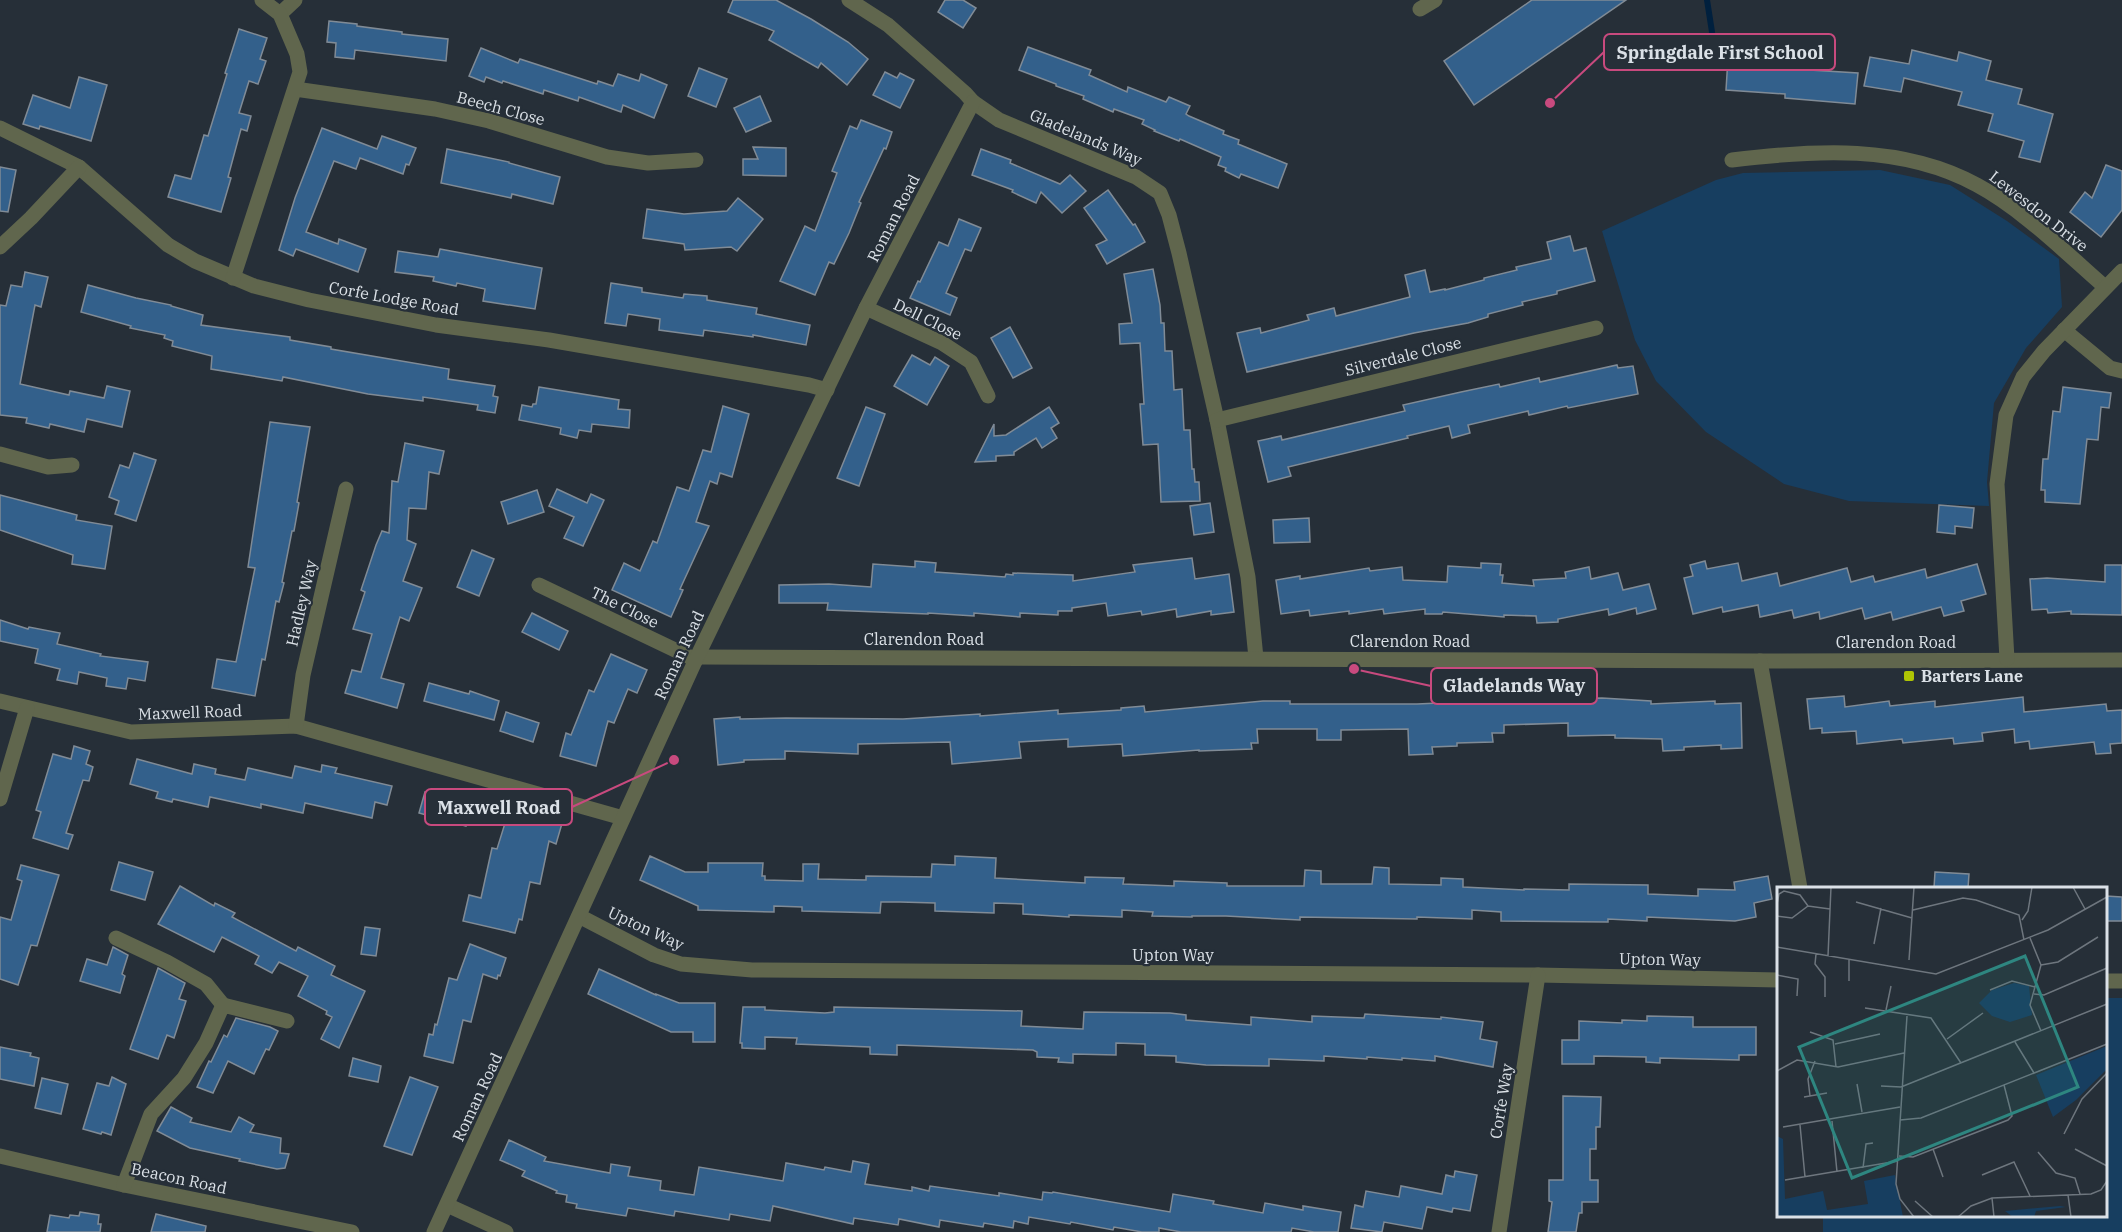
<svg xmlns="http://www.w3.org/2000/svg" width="2122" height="1232" font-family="'IBM Plex Serif',serif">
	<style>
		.green { fill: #173e60 }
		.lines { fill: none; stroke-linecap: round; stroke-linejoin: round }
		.stream { stroke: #00203e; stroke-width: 6 }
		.building { fill: #33608b; stroke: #808b96; stroke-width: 1.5 }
		.minor { stroke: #60664d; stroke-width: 15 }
		.poi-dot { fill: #afc504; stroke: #262f38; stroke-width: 2 }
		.labels { text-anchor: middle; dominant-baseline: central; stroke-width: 4.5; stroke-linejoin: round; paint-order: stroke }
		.street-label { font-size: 16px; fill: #dbe1e7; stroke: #262f38 }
		.poi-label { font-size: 16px; font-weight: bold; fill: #dbe1e7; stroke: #262f38; text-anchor: start }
		.inset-road { fill: none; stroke: #6e767e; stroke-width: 1.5 }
		.view { fill: #2e8680; fill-opacity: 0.15; stroke: #2e8680; stroke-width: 3 }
		.inset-edge { fill: none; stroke: #dbe1e7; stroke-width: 3 }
		.leader { fill: none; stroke: #c84a7e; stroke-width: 2 }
		.callout-dot { fill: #c84a7e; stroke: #262f38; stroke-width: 2 }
		.callout { fill: #262f38; stroke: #c84a7e; stroke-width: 2 }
		.callout-label { font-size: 18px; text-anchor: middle; font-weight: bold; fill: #dbe1e7 }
	</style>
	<rect width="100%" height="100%" fill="#262f38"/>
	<g class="green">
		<path d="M1880,170L1950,185L2007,221L2059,259L2062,307L2026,348L1994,403L1987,482L1989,506L1849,501L1784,484L1706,432L1656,381L1635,340L1602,231L1716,180L1743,173Z"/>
		<path d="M2106,998H2122V1232H1823V1216H2106Z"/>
	</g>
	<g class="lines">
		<path class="stream" d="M1707,0L1712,32"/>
	</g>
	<g class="building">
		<path d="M733,0H776L811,19L848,42L868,59L847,85L821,63L818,68L769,40L774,31L728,12Z"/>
		<path d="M945,0H963L976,8L963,28L938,12Z"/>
		<path d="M1532,0H1626L1474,105L1444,61Z"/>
		<path d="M329,21L357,24V26L402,32V34L448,39L446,61L355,50L354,59L335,57L336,43L327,42Z"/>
		<path d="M239,29L267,38L260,59L266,61L258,84L249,81L239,113L251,116L247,131L241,129L228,177L231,178L221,212L168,197L175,175L191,179L204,135L208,136L227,74L225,73Z"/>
		<path d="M1028,47L1091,70L1089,75L1127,92L1128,87L1166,102L1169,97L1190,106L1186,114L1189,116L1224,131L1223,134L1239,140L1238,144L1287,164L1278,188L1241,174L1239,178L1225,171L1226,168L1218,165L1221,157L1180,139L1179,141L1154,131L1155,130L1142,124L1144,120L1114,109L1113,112L1083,99L1084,96L1056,86V84L1019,70Z"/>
		<path d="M481,48L518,63L520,59L597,84L598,81L613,86L618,74L639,81L641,74L667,85L654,118L623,105L621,112L579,97L578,101L544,90L543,94L503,81L502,83L486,77L484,82L469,76Z"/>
		<path d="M1912,50L1957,61L1959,52L1991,61L1986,80L2022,89L2018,104L2053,114L2040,162L2019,157L2024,141L1988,131L1993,114L1958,105L1962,92L1904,78L1901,92L1864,86L1870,57L1909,64Z"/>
		<path d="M1728,58L1769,60V62L1811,66L1810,70L1858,73L1855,104L1785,98V94L1726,90Z"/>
		<path d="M699,68L727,79L716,107L688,96Z"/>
		<path d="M885,72L897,78L900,73L914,80L900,108L873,95Z"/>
		<path d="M79,77L107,85L91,141L40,126L39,129L23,124L33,95L70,108Z"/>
		<path d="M760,96L771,121L746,132L734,108Z"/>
		<path d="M861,120L892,132L886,149L884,148L859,202L861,203L849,233L834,264L829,262L815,295L780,281L805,226L815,231L837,173L832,171L850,126L857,129Z"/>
		<path d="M322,128L377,149L382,136L416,148L409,165L406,164L403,174L360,158L356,169L334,161L306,232L338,244L339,239L366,249L358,272L296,249L293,256L279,250L295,198Z"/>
		<path d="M753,147L786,148V176L743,175V159H758Z"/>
		<path d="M447,149L509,162V163L560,177L553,204L512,194L511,198L441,183Z"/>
		<path d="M981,149L1011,160L1010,163L1060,184L1070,175L1086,191L1062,213L1041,192L1036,203L1012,192L1013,190L972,175Z"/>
		<path d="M2106,165L2122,171V210L2101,237L2070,212L2085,192L2092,198Z"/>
		<path d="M0,167L16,170L8,212L0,211Z"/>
		<path d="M1108,190L1133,225L1135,224L1145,242L1107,264L1096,245L1107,240L1084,208Z"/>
		<path d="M738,198L763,219L737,251L731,247L685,250L684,244L643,238L647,209L684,214L727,211Z"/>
		<path d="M959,219L981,228L971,251L965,249L946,293L957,298L950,315L910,298L918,281L920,282L939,242L948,246Z"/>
		<path d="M1570,236L1574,251L1586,248L1595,281L1557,291V294L1522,302L1523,305L1488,314V317L1468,323L1414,333L1247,372L1237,333L1260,328L1261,333L1309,320L1307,315L1334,308L1336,316L1410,297L1405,275L1425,270L1430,292L1445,289V290L1484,280V278L1517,270L1516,267L1551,259L1547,242Z"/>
		<path d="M440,249L542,268L535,309L483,301L485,289L457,283L456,286L433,281L434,277L395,272L398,251L438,257Z"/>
		<path d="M1153,269L1160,305L1161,323H1164L1165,351H1172L1174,390L1182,389L1184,430H1190L1192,469H1194L1195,482H1199L1200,501L1161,502L1158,444L1143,445L1140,404H1144L1140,343L1120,344L1119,324L1132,323L1124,274Z"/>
		<path d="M25,272L48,277L41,307L35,305L20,384L69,395L70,391L104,398L107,386L130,391L122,427L87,419L84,432L50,424L49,428L26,423L27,418L0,415V305L6,306L11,285L22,287Z"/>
		<path d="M611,283L642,288V292L683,298L684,294L707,296V300L757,308L756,314L810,325L806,345L753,335V337L704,330L703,336L659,330L660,319L628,314L626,326L605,323Z"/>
		<path d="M88,285L136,298L171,305V306L203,315L201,325L290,337V340L331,347V349L449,369L448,379L495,386L493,396L498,397L495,413L477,410L478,405L423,397V401L368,394L283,377L282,381L211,369L212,356L172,346L173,341L164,338L165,335L130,328L131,326L81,312Z"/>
		<path d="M1010,327L1032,368L1013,378L991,338Z"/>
		<path d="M912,355L930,365L935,357L949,366L927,405L894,386Z"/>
		<path d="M1617,365L1618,368L1633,366L1638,394L1568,408L1567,406L1529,415L1528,411L1468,425L1470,433L1452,438L1449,426L1407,436L1408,438L1288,467L1291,476L1268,482L1258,441L1281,436L1282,440L1405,411L1403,405L1461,392L1499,384L1500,387L1539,378L1540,382Z"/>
		<path d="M539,387L619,400L618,409L630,410L629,428L592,424L591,432L579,430L577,438L560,434L561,428L519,420L522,405L532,407L533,404H536Z"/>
		<path d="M2063,387L2111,393L2109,408L2101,407L2098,440L2087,439L2080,504L2045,502V490H2041L2043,459H2048L2053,411L2060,412Z"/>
		<path d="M723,406L749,414L732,477L720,473L717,484L710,481L696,522L709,526L680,589L683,590L671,617L612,590L624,563L640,571L653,541L657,543L677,487L689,491L703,450L711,452Z"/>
		<path d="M866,407L885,414L859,486L837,478Z"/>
		<path d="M1049,407L1059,423L1051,428L1057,438L1042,448L1036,438L1014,452V455L996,456V461L975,462L994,424V436L1006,435Z"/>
		<path d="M270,422L310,427L297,502L299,503L294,531H292L282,582L284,583L279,602L276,601L265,660L262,659L255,696L212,688L217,659L236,662L255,568L248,567Z"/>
		<path d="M405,443L444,451L439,474L429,472L426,509L409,508L407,540L416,544L403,581L422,588L409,621L400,617L381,678L404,684L397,708L345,693L352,670L361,672L372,634L353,629L365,592L361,590L376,545L382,531L389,533L392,481L398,482Z"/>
		<path d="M134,453L156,460L136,521L115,514L119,501L109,497L120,465L129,468Z"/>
		<path d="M557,489L587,503L591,494L604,500L583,546L564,538L574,517L549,506Z"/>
		<path d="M537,490L544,512L508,524L501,502Z"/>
		<path d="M0,495L77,515L76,520L112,526L105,569L72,564L73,555L0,530Z"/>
		<path d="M1210,503L1214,532L1194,535L1190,506Z"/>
		<path d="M1939,505L1974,508L1972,528L1955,526V534L1937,532Z"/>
		<path d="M1309,518L1310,542L1274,543L1273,520Z"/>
		<path d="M472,550L494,559L479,596L457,587Z"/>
		<path d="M1192,558L1195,579L1229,574L1234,612L1211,615V611L1177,617L1176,609L1142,615L1141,611L1108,616L1106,603L1072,608V611H1058V615L1020,613V617L974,613V616L928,613V614L827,610L828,603H779V585L829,584L871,587L873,564L915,567V561L936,563L935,572L1005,577L1006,574L1013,575V573L1073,575V581L1135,572L1133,565Z"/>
		<path d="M1705,561L1707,569L1738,563L1742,581L1777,573L1780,586L1847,568L1851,582L1873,576L1875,582L1925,569L1927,578L1977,564L1986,594L1961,601L1964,611L1944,616L1941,607L1893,620L1891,612L1865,619L1862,608L1820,619L1819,612L1794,618L1792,610L1760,617L1758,605L1723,612L1722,607L1693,614L1684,578L1693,576L1690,565Z"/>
		<path d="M1481,563L1501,564L1500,575H1503L1502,583L1534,586L1533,580L1566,578L1565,572L1589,567L1591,579L1618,573L1623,590L1649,584L1656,609L1637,614L1636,608L1609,615L1608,609L1558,619V622L1537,623L1536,616L1504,615V617L1443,612L1442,614H1425V609L1384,614L1383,609L1349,614V611L1310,616L1309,610L1281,614L1276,580L1300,576V579L1369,568L1370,571L1402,567L1403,580L1447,582L1448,566L1481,568Z"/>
		<path d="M2105,565H2122V615L2071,614V611L2048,613L2047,609L2032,610L2030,579L2047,578L2105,582Z"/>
		<path d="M532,613L568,631L559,650L522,632Z"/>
		<path d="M0,620L28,629L29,627L60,633L57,644L101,654L100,656L148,662L145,681L128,678L126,689L106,686L107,678L79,672L77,684L57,680L60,669L35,663L38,649L0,641Z"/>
		<path d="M611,654L647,670L637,693L628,689L614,723L608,721L596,766L560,756L566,733L571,735L589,690L594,692Z"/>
		<path d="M429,683L469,694L470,691L499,701L494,720L424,701Z"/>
		<path d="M1844,696L1845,707L1889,701L1890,706L1935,701V707L2023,697L2024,712L2106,704L2107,711L2122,710V743L2110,744L2111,753L2096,754L2094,742L2030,749L2029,741L2015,743L2014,729L1982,733L1983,741L1954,744L1953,738L1903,743L1902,739L1857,744L1856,731L1822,733V728L1810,729L1807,699Z"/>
		<path d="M1478,697H1503V699L1555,697V699L1602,698L1651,701V704L1715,701V704L1741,703L1742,748L1721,749V745L1684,747V750L1663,751L1662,739L1615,738V735L1568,736V723L1504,725V733H1492L1493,742L1457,743V746L1432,747L1433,754L1409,755L1408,729L1341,730V740H1317V729H1257L1258,743H1251L1252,749L1199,751V750L1123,756L1122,744L1068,747V739L1019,742L1021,758L952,764L950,742L858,744V754L785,751V759L744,760V762L718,765L714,719L740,717V719L786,718L903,719L980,714V716L1058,710V714L1121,710V708L1144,706L1145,712L1263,701H1290V704H1417L1439,703V700Z"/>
		<path d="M506,712L539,723L533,742L500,731Z"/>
		<path d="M74,746L90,751L86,764L93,767L89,781L83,780L66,833L73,835L68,849L33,838L41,812L36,810L53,754L71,759Z"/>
		<path d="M137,759L192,774L194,764L216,769L215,774L245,780L248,768L292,778L295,766L321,772L322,765L337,768L335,773L392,786L387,805L375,802L372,818L305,803L303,813L261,804V808L210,797L208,807L173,799L172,802L156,798L158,792L130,784Z"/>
		<path d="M425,792L472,805L466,826L419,813Z"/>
		<path d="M511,804L563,820L556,844L549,841L540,884L530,882L522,920L519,919L515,933L463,921L469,895L481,898L492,848L497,849Z"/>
		<path d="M650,856L685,872H708V863H763L762,876H765V880L803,881V864H819L818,879L866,880V876L931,877L932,864L955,865V856L996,858L995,878L1085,883V877L1124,878L1123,884L1174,886V881L1227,883V886H1304L1305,870L1321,871V884H1372L1374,867L1389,868V884L1441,885V878L1463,879V887L1524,890V889L1569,890V884L1648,885V894L1698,896V889L1735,890L1734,882L1768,876L1772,899L1754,903L1756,917L1735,921L1647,917V921L1608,919V922L1501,921V912L1472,910V919L1417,917V919L1300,917V920L1226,916H1192V917L1152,916L1153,912L1122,910V917L1069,915V917L1023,914V904L994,903V913L935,911V903L900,902H881L880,913L802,911V907L774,906V912L698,910V906L640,880Z"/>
		<path d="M119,862L153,872L145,900L111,890Z"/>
		<path d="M21,865L59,875L37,946L31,945L18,985L0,979V917L11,920L22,881L17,879Z"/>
		<path d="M1935,872L1969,874L1968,888H1934Z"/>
		<path d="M180,886L214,906L215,903L235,913L232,917L296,951L298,947L335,966L331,975L365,991L339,1048L321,1039L332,1017L326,1014L327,1011L298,996L308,976L279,962L272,973L255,964L259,956L222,937L214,952L158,924Z"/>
		<path d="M2106,896L2122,897V921H2106Z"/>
		<path d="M365,927L380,929L376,956L361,954Z"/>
		<path d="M470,944L506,958L500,976L498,975L497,979L483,974L471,1022L463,1020L453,1063L424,1056L429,1034L433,1035L435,1024L437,1025L449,978L457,980Z"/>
		<path d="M113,947L128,955L122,974L125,976L120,993L80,981L87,959L107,965Z"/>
		<path d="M158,968L185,983L179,999L186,1001L174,1038L167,1035L158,1059L130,1049Z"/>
		<path d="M599,969L656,995V994L679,1003H715V1042H693V1032H671L588,994Z"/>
		<path d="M743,1007H765V1010L825,1013L834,1012V1007L1022,1011L1021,1026L1083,1029L1084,1012L1170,1013L1186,1015V1020L1251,1025V1017L1312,1022V1016L1364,1018L1365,1014L1441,1019V1017L1483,1022L1480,1039L1497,1042L1493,1067L1435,1056V1061L1402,1058V1060L1367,1057V1059L1324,1056V1061L1269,1059V1066L1206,1065L1176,1062V1056L1145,1055V1044L1116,1043V1055L1073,1054V1063L1058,1062L1059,1058L1037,1057V1052L1033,1050L897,1045V1055L870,1054V1047L796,1044L797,1038L765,1037V1049L742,1048V1043H740Z"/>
		<path d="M1647,1016L1693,1017V1027H1756V1055H1739V1060L1660,1058V1063L1646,1062V1057L1594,1056V1064H1562V1040H1579V1021L1622,1023V1020L1647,1021Z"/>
		<path d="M236,1018L270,1027L278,1031L269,1050L266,1049L254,1074L228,1061L213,1093L197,1087L209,1061L211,1062L224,1035L227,1037Z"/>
		<path d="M0,1047L31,1053L30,1056L39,1058L34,1086L0,1079Z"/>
		<path d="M353,1058L381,1066L378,1082L349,1076Z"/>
		<path d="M112,1077L126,1084L111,1135L102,1132L101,1134L83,1129L97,1083L109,1086Z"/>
		<path d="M410,1077L438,1087L412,1155L384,1146Z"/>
		<path d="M42,1078L68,1084L61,1114L35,1108Z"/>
		<path d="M1563,1096L1601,1097L1600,1127H1596V1149H1590V1180H1598V1202H1582V1213H1579L1576,1232H1548L1552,1202L1549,1201V1180H1563Z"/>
		<path d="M171,1107L192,1118L190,1122L231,1132L239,1117L254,1125L250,1132L281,1138L280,1153L289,1154L285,1168L277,1169L239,1161L240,1159L190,1148L157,1131Z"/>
		<path d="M509,1140L546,1157L544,1161L610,1173L611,1164L630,1167L628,1176L661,1181L660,1190L694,1195L699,1167L783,1181L786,1163L824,1170L825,1167L851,1172L853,1161L869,1164L865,1184L912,1191V1187L929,1191L930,1186L999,1196V1193L1042,1200L1043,1192L1052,1193L1053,1192L1170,1212L1173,1194L1214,1201L1213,1204L1263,1213L1265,1203L1303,1210V1206L1341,1212L1338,1232H1314L1292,1228L1291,1232H1181L1159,1228V1232H1142L1114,1227L1113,1230L1071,1222L1070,1224L1029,1217L1028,1224L1014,1221L1013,1228L984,1223L983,1227L940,1220L939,1227L899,1219L898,1225L854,1218L853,1224L773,1206L770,1221L730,1214L729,1220L675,1211L674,1216L628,1208L626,1216L576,1208L577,1204L566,1202L567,1195L556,1193L557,1191L522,1176L525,1171L500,1160Z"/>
		<path d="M1455,1171L1477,1175L1470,1211L1453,1208L1452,1212L1427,1207L1422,1229L1384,1222L1382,1232L1351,1228L1355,1205L1363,1207L1366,1191L1399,1197L1401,1186L1442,1194L1446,1175L1454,1177Z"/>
		<path d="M80,1212L99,1215L98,1224H101L100,1232H47L50,1215L69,1218L70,1215L79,1216Z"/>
		<path d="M156,1214L206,1226L205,1232H151Z"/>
	</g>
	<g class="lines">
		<g class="minor">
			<path d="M849,0L888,25L965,93L973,102L999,120L1136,177L1160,193L1169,215L1179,253L1217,420L1248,577L1256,658"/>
			<path d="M1420,9L1435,0"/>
			<path d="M280,14L295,0"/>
			<path d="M295,89L435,109L489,121L607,157L648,163L696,160"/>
			<path d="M0,128L79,167L168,245L195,261L254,286L309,300L436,325L549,340L809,385L827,390"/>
			<path d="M1732,160C1814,150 1902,144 1977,185C2022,209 2066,253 2105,287"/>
			<path d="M0,247L31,218L79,167"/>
			<path d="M233,278L300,72L297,54L280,14L262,0"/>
			<path d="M866,308L942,343L971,362L988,396"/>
			<path d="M2064,330L2110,368L2122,371"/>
			<path d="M1217,420L1596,328"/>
			<path d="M0,454L48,467L72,465"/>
			<path d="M539,585L696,660"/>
			<path d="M697,657L1760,661L2122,660"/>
			<path d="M2007,659L1997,484L2006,415L2023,377L2044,351L2122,271"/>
			<path d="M1760,661L1800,888"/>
			<path d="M0,701L131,732L296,726L623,818"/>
			<path d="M296,726L303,675L346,489"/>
			<path d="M0,799L27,708"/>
			<path d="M579,916L654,955L681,964L752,970L1538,975L1778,980"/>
			<path d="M116,938L167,962L206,984L223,1005"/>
			<path d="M2106,981H2122"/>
			<path d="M0,1156L124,1185L352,1232"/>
			<path d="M124,1185L151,1114L184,1078L206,1043L223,1005L287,1021"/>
			<path d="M447,1205L506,1232"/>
			<path d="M434,1232L697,657L866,308L973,102"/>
			<path d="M1499,1232L1538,975"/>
		</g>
	</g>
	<rect class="poi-dot" x="1903" y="670" width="12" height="12" rx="3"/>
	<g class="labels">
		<g class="street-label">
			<text transform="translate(501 108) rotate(15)">Beech Close</text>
			<text transform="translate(1086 137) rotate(23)">Gladelands Way</text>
			<text transform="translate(2039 211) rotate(38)">Lewesdon Drive</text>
			<text transform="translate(893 218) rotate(-63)">Roman Road</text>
			<text transform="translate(394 298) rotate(10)">Corfe Lodge Road</text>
			<text transform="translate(928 319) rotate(26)">Dell Close</text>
			<text transform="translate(1403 356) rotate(-14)">Silverdale Close</text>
			<text transform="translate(301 603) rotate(-77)">Hadley Way</text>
			<text transform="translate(625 607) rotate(26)">The Close</text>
			<text x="924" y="639">Clarendon Road</text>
			<text x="1410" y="641">Clarendon Road</text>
			<text x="1896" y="642">Clarendon Road</text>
			<text transform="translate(679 655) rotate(-65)">Roman Road</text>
			<text transform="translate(190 712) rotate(-2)">Maxwell Road</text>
			<text transform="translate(646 928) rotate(25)">Upton Way</text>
			<text x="1173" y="955">Upton Way</text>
			<text transform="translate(1660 959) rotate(1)">Upton Way</text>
			<text transform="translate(477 1097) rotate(-65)">Roman Road</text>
			<text transform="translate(1501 1101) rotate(-81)">Corfe Way</text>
			<text transform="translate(179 1178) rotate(12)">Beacon Road</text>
		</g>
		<g class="poi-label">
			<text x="1921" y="676">Barters Lane</text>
		</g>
	</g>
	<g transform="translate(1777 887)">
		<rect width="330" height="330" fill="#262f38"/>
		<path d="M237,96L252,99L255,128L233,135L215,129L202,116L215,103ZM330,159V182L299,213L276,230L259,188ZM0,249L6,252L8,312L46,304L50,323L91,317L87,294L118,288L126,330H0ZM283,319L289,320L259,324L257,330H236L228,324Z" fill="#173e60"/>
		<path class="inset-road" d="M296,0L308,22M79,15L135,31M0,17L2,7L7,4L23,8L31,19M136,23L186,11L199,13L242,28L247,53M0,29L15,31L31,19L53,22M245,33L251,24L255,0M253,51L264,78L253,118L264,144M97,57L104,21M0,60L159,87L271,43L330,10M39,67L38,77L48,90V110M51,69L54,0M132,73L137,0M264,78L281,75L321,50M0,88L21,92L20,109M72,94V73M213,103L235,94L258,100M257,107L267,108L330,81M88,121L154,131L184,176M109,123L114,99M130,129L119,297L123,312L137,330M33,145L56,153L59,180M170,152L206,126M238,155L257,186M58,157L103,147M0,184L20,173L61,180L127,166M80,197L85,225M104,199L124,200M124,200L330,117M33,209L31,192L38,174M27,210L50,206M123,233L144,231L330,157M55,234L60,285M23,238L28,290M6,240L123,220M287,247L305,212L330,186M156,262L166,290M298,262L330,279M261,265L279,286L298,291L303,307M122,269L136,270L231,233L235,229L227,198M86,281L89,257L96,256M205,288L237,275L253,309M8,293L121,274M291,308L294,330M215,311L217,330M138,314L156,330M181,330L194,319L215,311L314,307L324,303L330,294"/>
		<path class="view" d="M248,69L301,200L75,291L22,160Z"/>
		<rect width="330" height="330" class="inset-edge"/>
	</g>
	<path class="leader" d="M1550 103L1604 52M1354 669L1431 686M674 760L572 807"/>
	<g class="callout-dot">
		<circle cx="1550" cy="103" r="6"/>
		<circle cx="1354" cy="669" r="6"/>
		<circle cx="674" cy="760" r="6"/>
	</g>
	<g class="callout">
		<rect x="1604" y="34" width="231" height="36" rx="6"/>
		<rect x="1431" y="668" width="166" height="36" rx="6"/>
		<rect x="425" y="789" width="147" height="36" rx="6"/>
	</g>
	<g class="callout-label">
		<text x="1720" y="59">Springdale First School</text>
		<text x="1514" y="692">Gladelands Way</text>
		<text x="499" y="814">Maxwell Road</text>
	</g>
</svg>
